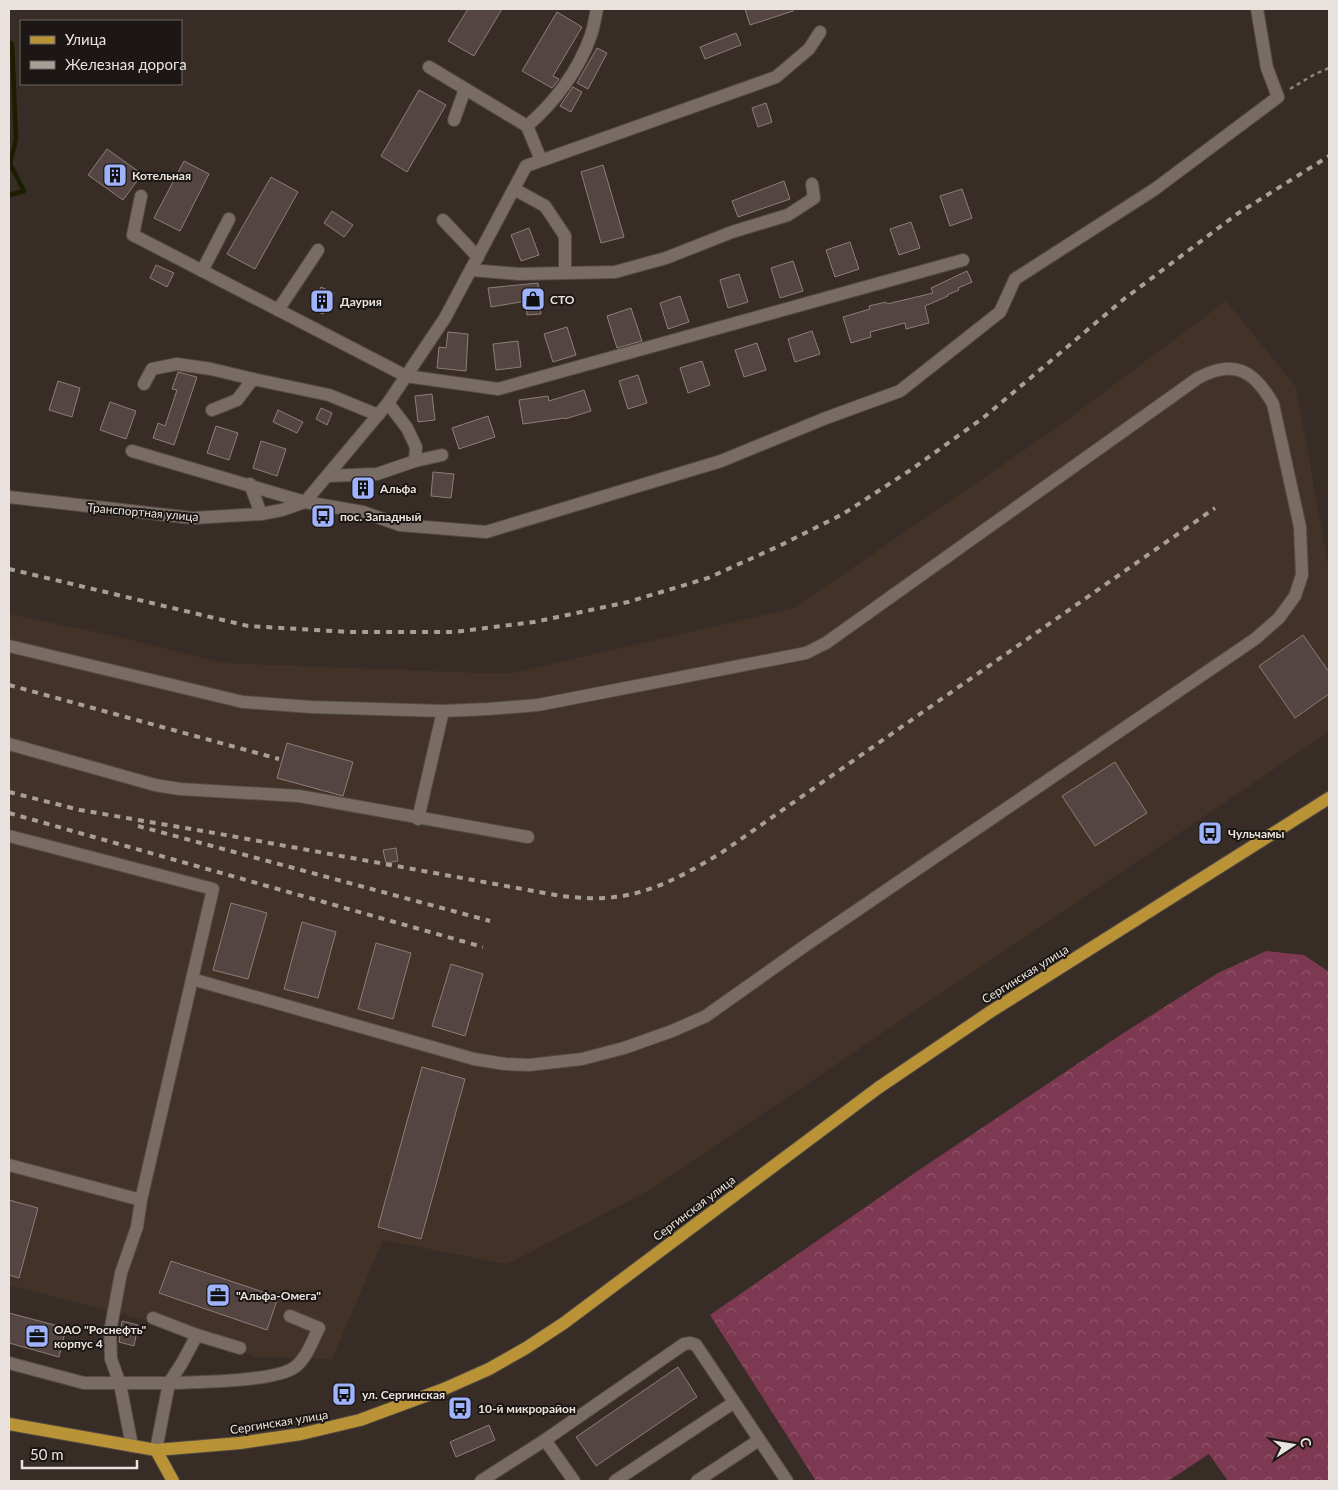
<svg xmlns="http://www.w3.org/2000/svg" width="1338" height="1490" font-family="Lato,sans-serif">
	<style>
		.built { fill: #433227 }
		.forest { fill: url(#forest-crowns) }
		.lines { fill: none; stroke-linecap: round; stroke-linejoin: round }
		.stream { stroke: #1b1d00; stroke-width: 4.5 }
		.building { fill: #544543; stroke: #8d7d7a }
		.minor-casing { stroke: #544b45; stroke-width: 14 }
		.major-casing { stroke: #544b45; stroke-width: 14 }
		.path { stroke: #8e847f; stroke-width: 2.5; stroke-dasharray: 4 4; stroke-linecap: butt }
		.minor { stroke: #786c64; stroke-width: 12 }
		.major { stroke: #b99336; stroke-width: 12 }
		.rail { stroke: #a89f99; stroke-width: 4; stroke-dasharray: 6 6; stroke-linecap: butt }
		.labels { text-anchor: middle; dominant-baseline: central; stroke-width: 4; stroke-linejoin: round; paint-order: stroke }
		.poi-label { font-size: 12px; font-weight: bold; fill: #eae2de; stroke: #1c1714; text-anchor: start }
		.street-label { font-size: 12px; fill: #eae2de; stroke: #1c1714 }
	</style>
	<defs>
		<pattern id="forest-crowns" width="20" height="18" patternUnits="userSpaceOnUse" patternTransform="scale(1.25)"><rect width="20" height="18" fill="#7d3952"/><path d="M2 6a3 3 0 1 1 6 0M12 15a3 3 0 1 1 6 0" fill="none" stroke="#90556a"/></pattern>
	</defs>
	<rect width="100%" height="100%" fill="#382d26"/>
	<path class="built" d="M1226,301L1296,387L1329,571V732L648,1191L507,1264L383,1240L332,1359L256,1357L144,1320L9,1285V614L119,637L223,663L508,674L794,608L1052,431Z"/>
	<path class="forest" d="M1266,951L1304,955L1329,972V1481H1228L1209,1454L1168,1481H816L710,1315L922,1168L1122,1034L1218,973Z"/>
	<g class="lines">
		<path class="stream" d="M9,42L12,44L16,139L10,164L24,191L9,195"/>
	</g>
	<g class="building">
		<path d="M468,9H502L474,56L448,41Z"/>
		<path d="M745,9H793V11L750,25Z"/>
		<path d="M557,12L582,27L553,76L559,79L552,88L522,71Z"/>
		<path d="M736,33L741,45L705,59L700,47Z"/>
		<path d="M597,48L607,53L588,89L577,83Z"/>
		<path d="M573,87L582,92L571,112L560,106Z"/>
		<path d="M419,90L446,105L407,172L381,156Z"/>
		<path d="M766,103L772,122L758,127L752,108Z"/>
		<path d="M107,149L142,174L123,200L88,175Z"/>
		<path d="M184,161L209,174L180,231L154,218Z"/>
		<path d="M603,165L624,237L601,243L581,172Z"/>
		<path d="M271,177L298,192L255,269L227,254Z"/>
		<path d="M784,181L790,199L738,217L732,201Z"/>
		<path d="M962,189L972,218L950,226L940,196Z"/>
		<path d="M332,211L353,225L344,237L324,223Z"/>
		<path d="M911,222L920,248L899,255L890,229Z"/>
		<path d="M529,228L539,255L521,261L511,235Z"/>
		<path d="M850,242L859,269L835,277L826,250Z"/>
		<path d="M793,261L803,291L780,298L771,268Z"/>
		<path d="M156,265L174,273L167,287L150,278Z"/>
		<path d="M967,271L972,282L958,288L959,290L947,295L948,296L925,306L929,323L906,329L905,323L870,332L871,337L851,343L843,317L870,309L869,306L886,302L887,304L933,293L931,288Z"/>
		<path d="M739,274L748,302L728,308L720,280Z"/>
		<path d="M538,283L541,314L527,315L526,301L491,307L488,288Z"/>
		<path d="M321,287L334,293L323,314L311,308Z"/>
		<path d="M680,296L689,322L668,329L660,303Z"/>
		<path d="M631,308L642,341L617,348L607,316Z"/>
		<path d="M567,327L576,355L553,362L544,334Z"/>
		<path d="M812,331L820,354L795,362L788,339Z"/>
		<path d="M448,332L468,334L466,371L437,368L439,347L446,348Z"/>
		<path d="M518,341L521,367L496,370L493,344Z"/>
		<path d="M757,343L766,370L744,377L735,350Z"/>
		<path d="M702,361L710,385L688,393L680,368Z"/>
		<path d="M178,372L197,377L174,445L153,438L158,423L165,426L177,390L172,389Z"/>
		<path d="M638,375L647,403L628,409L619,381Z"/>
		<path d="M58,381L80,388L72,417L49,410Z"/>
		<path d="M584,390L591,411L565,419V418L523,424L519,400L548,396L549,401Z"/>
		<path d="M432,394L435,420L418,422L415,396Z"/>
		<path d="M110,402L136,411L126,439L100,430Z"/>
		<path d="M321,408L332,413L327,425L316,419Z"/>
		<path d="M278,410L303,422L297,433L273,422Z"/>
		<path d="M488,416L495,437L459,449L452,428Z"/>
		<path d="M216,426L238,433L229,460L207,453Z"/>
		<path d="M261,441L286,449L277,476L253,468Z"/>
		<path d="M433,472L454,474L451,498L431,496Z"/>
		<path d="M371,482L367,498L355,495L358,483Z"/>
		<path d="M1303,635L1329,672V694L1295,718L1259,666Z"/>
		<path d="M287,743L353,762L343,796L277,778Z"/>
		<path d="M1115,762L1147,813L1095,846L1062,796Z"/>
		<path d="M396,848L398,861L386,863L383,850Z"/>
		<path d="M231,903L267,913L248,979L213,970Z"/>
		<path d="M302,922L336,932L318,998L284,989Z"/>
		<path d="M376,943L411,953L393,1019L358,1009Z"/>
		<path d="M451,964L483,974L465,1036L432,1026Z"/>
		<path d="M422,1067L465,1079L421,1239L378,1227Z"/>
		<path d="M9,1200L38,1208L19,1278L9,1275Z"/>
		<path d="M171,1261L278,1297L267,1330L159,1293Z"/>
		<path d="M9,1313L66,1328L59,1357L9,1343Z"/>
		<path d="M122,1321L138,1325L134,1346L119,1342Z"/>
		<path d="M678,1367L697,1397L596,1466L576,1437Z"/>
		<path d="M489,1425L495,1440L456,1457L450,1442Z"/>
	</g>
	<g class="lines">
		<g class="minor-casing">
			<g id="minor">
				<path d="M429,67L527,126L541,160"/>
				<path d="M454,120L465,89"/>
				<path d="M527,126C555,102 579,70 591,35C594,27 595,17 597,9"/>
				<path d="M514,189L545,206L565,236V273"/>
				<path d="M141,196L133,235L406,376L498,389L963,260"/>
				<path d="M443,220L478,257"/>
				<path d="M471,270L519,274L615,272L666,258L732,232L788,215L814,198L812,184"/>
				<path d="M202,271L229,219"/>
				<path d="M278,310L318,250"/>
				<path d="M144,384L152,369L177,364L211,369L253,379"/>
				<path d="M388,403L407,428L416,447L415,461"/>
				<path d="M212,410L237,400L253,379L329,395L378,415"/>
				<path d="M132,451L305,502L363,512L400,525L486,532L721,461L826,418L900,391L1000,312L1015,279L1155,189L1278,97L1267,68L1257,9"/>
				<path d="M327,476L377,474L415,461L442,455"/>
				<path d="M250,484L261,514"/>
				<path d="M9,497L193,518L261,514L282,510L305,502L388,403L445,318L526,166L776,77L809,49L820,32"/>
				<path d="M9,646L243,702L311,707L443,711L488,709L538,705L806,653L826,643L1198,378C1234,359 1254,370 1273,404L1300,527L1302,575L1295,596L1279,618L1255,639L806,945L706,1016L672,1031L624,1048L582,1059L529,1065L505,1064L474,1059L192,979L141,1200L137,1227L121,1273L110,1332L111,1359L120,1384L132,1446"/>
				<path d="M9,744L155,785L180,789L299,796L528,837"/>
				<path d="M418,819L443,711"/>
				<path d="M9,836L213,889L192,979"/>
				<path d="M9,1165L141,1200"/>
				<path d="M197,1335L240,1348"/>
				<path d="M9,1363L84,1383H169L182,1363L197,1335L153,1318"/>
				<path d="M545,1440L574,1481"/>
				<path d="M156,1450L169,1383C195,1382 275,1382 295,1367C307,1358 312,1341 319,1328L290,1316"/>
				<path d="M481,1481L545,1440L684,1344L690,1343L696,1345L787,1481"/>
				<path d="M615,1481L733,1403"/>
				<path d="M697,1481L759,1440"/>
			</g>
		</g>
		<g class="major-casing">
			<g id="major">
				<path d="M9,1424L156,1450L240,1443L301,1434L360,1420L444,1389L489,1369L526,1348L564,1323L878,1088L990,1012L1329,798"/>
				<path d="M156,1450L173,1481"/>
			</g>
		</g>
		<path class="path" d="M1290,89L1315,74L1329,68"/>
		<use href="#minor" class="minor"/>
		<use href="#major" class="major"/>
		<g class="rail">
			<path d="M9,569L248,626L349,632H455L534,622L628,602L708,578L779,546L843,514L909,471L983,418L1124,299L1237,214L1329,156"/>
			<path d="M9,685L279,759"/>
			<path d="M9,792L80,810L220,834L561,896C575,897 590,899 604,898C648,896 684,875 721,853L1215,508"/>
			<path d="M9,813L483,947"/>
			<path d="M138,826L490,921"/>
		</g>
	</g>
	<defs>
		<g id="building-square" transform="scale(1.25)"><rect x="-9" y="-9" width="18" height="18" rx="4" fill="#9fb3fd" stroke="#1c1714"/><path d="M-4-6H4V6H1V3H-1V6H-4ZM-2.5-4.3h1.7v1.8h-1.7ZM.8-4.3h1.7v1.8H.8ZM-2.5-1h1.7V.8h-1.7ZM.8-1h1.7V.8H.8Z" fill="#111"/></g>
		<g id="shop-square" transform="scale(1.25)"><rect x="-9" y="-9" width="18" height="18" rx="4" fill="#9fb3fd" stroke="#1c1714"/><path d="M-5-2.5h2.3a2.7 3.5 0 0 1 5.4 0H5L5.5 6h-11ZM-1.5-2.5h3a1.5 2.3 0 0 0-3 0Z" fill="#111"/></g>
		<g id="bus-square" transform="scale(1.25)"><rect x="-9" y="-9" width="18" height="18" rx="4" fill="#9fb3fd" stroke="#1c1714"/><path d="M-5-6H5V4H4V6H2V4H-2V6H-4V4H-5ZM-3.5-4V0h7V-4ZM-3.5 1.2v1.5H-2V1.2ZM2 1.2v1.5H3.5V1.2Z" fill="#111"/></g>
		<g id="office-square" transform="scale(1.25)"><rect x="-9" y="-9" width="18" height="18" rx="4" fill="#9fb3fd" stroke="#1c1714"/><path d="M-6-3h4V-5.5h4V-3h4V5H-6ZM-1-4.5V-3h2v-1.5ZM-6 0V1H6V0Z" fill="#111"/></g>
	</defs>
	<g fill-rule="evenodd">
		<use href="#building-square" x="115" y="175"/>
		<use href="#shop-square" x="533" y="299"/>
		<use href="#building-square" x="322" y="301"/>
		<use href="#building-square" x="363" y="488"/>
		<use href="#bus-square" x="323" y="516"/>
		<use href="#bus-square" x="1210" y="833"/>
		<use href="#office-square" x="218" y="1295"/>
		<use href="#office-square" x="37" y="1336"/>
		<use href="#bus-square" x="344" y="1394"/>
		<use href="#bus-square" x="460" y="1408"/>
	</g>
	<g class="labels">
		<g class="poi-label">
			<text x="132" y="175">Котельная</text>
			<text x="550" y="299">СТО</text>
			<text x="340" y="301">Даурия</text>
			<text x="380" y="488">Альфа</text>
			<text x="340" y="516">пос. Западный</text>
			<text x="1228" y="833">Чульчамы</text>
			<text x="236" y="1295">"Альфа-Омега"</text>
			<text x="54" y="1329">ОАО "Роснефть"<tspan x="54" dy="14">корпус 4</tspan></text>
			<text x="362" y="1394">ул. Сергинская</text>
			<text x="478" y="1408">10-й микрорайон</text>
		</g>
		<g class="street-label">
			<text transform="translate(143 512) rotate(5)">Транспортная улица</text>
			<text transform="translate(1025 974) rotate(-32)">Сергинская улица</text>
			<text transform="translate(694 1208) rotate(-37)">Сергинская улица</text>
			<text transform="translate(279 1422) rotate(-9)">Сергинская улица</text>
		</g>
	</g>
	<rect width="1338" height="1490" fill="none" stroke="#eae2de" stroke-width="20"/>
	<rect x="20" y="20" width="162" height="65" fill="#1c1714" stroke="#6e6865"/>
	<rect x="30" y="36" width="25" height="8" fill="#b99336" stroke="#6e6865"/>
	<text x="65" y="45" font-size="15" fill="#eae2de">Улица</text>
	<rect x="30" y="61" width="25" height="8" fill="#a89f99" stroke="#6e6865"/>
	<text x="65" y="70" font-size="15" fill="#eae2de">Железная дорога</text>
	<g transform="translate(1293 1445) rotate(78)" stroke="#1c1714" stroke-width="4" paint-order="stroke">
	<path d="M0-4L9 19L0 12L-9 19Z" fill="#eae2de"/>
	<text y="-8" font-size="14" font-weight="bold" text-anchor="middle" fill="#eae2de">С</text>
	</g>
	<path d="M22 1460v8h115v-8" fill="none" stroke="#eae2de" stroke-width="2.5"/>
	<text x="30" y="1460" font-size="15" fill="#eae2de" stroke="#1c1714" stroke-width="4" paint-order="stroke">50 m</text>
</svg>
